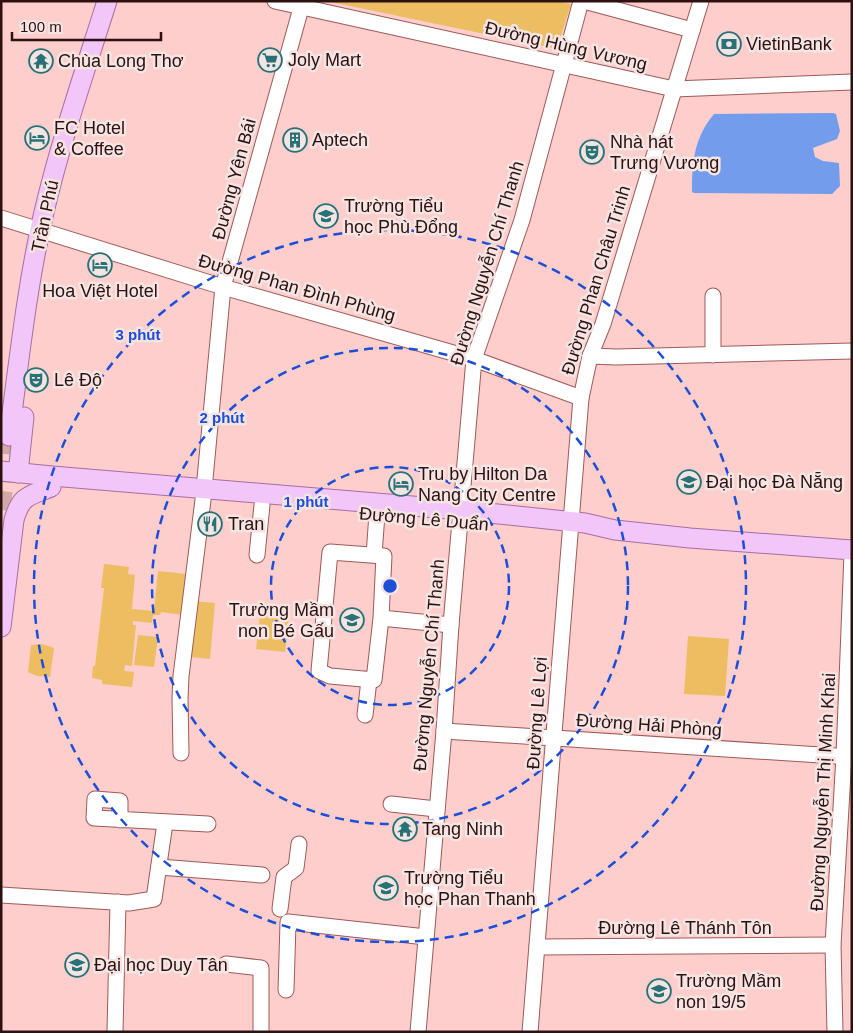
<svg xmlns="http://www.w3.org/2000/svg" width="853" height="1033" font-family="Arial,sans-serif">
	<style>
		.green { fill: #edbe61 }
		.water { fill: #739dec }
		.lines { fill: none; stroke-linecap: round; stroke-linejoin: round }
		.major-tunnel { stroke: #d3a8a6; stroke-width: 19; stroke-dasharray: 19 9; stroke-linecap: butt }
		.minor-casing { stroke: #9e5a58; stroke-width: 17 }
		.major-casing { stroke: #a76ea4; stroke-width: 21 }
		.minor { stroke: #fff; stroke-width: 15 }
		.major { stroke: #f2c6f8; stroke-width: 19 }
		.ring { fill: none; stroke: #1d4ed8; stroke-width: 2.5; stroke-dasharray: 9 6 }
		.labels { text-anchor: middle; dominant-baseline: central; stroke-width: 5; stroke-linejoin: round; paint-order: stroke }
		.poi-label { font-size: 18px; fill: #2c1110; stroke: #f4e4e2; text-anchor: start }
		.street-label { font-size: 18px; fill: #2c1110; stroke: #f4e4e2 }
		.centre { fill: #1d4ed8; stroke: #f4e4e2; stroke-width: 2.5 }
		.ring-label { font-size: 15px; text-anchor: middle; font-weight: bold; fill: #1d4ed8; stroke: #f4e4e2; stroke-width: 5; stroke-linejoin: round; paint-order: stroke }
	</style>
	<rect width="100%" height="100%" fill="#fdcecb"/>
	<g class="green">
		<path d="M326,1H557L571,4L558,46L552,48Z"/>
		<path d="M104,564L129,567L128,574L135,575L132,609L154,611L158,571L187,574L183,615L161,612L160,615H153L152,623L133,621V625H136L132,666L125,665L124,671L134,672L132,687L102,684V680L92,678L93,666H95L104,588H101Z"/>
		<path d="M194,601L215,603L210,659L190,657Z"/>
		<path d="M261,607L290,611L285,652L256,649Z"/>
		<path d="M138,635L158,637L154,667L134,665Z"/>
		<path d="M688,636L729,639L725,696L684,694Z"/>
		<path d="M42,644L54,648L50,677L37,676L28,672L31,645Z"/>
	</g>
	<path class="water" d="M833,113L836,114L840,131L837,139L813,148L815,157L823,161L839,163L840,186L832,194L694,193L692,192C692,162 694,138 714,114Z"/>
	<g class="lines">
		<path class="major-tunnel" d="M1,510L9,436"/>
		<g class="minor-casing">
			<g id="minor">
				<path d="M275,1L674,89L852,82"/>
				<path d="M584,1L692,30"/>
				<path d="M1,218L223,287L474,359L581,398"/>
				<path d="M713,296V355"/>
				<path d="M590,356L616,357L852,351"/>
				<path d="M257,555L262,505"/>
				<path d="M374,555L377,514"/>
				<path d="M381,618L384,556L330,552L319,671L330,676L374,680L381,618L451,625"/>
				<path d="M365,715L369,680"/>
				<path d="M444,731L852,757"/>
				<path d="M181,753L180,698L181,676L203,500L223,287L303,1"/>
				<path d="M391,804L436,809"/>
				<path d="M120,820V801L95,799L94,818L208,824"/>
				<path d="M159,867L262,875"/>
				<path d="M1,895L129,903L154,899L165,823"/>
				<path d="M280,909L284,877L296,868L299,844"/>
				<path d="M537,947L833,945"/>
				<path d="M226,964L261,968V1032"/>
				<path d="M286,990L288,922L426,937"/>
				<path d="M115,1032L118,902"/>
				<path d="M418,1032L444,731L451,625L474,359L522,220L581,1"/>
				<path d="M530,1032L581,398L590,356L603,324L701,1"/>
				<path d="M835,1032L833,945L844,756L852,554"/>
			</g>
		</g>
		<g class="major-casing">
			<g id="major">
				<path d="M9,436C19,361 27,285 44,212C61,140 85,71 107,1"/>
				<path d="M1,471L52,476L460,510L585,523L615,530L690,538L852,550"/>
				<path d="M18,473L24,417"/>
				<path d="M1,627L14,520C21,495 29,496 51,487"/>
			</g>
		</g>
		<use href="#minor" class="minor"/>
		<use href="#major" class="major"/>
	</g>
	<g class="ring">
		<circle cx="390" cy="586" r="119"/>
		<circle cx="390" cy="586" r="238"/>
		<circle cx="390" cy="586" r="356"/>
	</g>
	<defs>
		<g id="bank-ring" transform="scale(1.25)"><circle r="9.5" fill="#f4e4e2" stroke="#277177" stroke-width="1.5"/><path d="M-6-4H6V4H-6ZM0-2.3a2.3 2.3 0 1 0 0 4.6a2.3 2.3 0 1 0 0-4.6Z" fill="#277177"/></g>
		<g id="supermarket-ring" transform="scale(1.25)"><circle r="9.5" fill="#f4e4e2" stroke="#277177" stroke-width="1.5"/><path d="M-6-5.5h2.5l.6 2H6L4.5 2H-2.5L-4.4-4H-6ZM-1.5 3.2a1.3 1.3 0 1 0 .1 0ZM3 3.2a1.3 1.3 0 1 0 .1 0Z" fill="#277177"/></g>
		<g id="temple-ring" transform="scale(1.25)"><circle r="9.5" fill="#f4e4e2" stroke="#277177" stroke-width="1.5"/><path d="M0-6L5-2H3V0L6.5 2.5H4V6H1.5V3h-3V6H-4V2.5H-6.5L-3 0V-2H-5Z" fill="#277177"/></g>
		<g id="hotel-ring" transform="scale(1.25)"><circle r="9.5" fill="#f4e4e2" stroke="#277177" stroke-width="1.5"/><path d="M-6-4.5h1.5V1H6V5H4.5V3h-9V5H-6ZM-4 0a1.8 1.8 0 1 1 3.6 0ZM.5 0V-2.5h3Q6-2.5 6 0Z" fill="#277177"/></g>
		<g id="building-ring" transform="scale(1.25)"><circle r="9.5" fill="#f4e4e2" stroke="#277177" stroke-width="1.5"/><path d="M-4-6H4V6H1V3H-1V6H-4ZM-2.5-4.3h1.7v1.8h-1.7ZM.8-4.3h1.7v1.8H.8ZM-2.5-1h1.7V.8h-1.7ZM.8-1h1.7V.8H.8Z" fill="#277177"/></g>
		<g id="theatre-ring" transform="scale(1.25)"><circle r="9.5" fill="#f4e4e2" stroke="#277177" stroke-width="1.5"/><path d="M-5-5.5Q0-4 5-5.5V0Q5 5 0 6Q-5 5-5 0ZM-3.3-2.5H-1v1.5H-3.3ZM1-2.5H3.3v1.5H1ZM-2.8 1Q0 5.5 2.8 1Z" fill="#277177"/></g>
		<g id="school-ring" transform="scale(1.25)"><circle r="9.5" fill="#f4e4e2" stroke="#277177" stroke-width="1.5"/><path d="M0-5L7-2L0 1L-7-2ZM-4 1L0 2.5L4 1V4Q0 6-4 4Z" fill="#277177"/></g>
		<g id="university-ring" transform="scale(1.25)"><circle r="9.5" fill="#f4e4e2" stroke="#277177" stroke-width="1.5"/><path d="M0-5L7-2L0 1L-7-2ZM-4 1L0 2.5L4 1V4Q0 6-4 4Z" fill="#277177"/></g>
		<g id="restaurant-ring" transform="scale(1.25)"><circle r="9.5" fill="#f4e4e2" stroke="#277177" stroke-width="1.5"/><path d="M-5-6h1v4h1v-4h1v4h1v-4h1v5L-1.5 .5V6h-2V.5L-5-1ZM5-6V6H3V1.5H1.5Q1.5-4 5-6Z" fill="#277177"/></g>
	</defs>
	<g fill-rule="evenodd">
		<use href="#bank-ring" x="729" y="44"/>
		<use href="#supermarket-ring" x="270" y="60"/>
		<use href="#temple-ring" x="41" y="61"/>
		<use href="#hotel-ring" x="37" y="138"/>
		<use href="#building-ring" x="295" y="140"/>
		<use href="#theatre-ring" x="592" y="152"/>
		<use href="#school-ring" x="326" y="216"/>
		<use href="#hotel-ring" x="100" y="265"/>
		<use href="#theatre-ring" x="36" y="380"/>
		<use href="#university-ring" x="689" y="482"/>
		<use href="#hotel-ring" x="401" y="484"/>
		<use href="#restaurant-ring" x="210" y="524"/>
		<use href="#school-ring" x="352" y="620"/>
		<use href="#temple-ring" x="405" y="829"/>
		<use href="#school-ring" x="386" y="888"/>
		<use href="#university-ring" x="77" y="965"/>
		<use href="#school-ring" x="659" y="991"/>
	</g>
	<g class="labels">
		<g class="poi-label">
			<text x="746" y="44">VietinBank</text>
			<text x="288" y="60">Joly Mart</text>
			<text x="58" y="61">Chùa Long Thơ</text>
			<text x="54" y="128">FC Hotel<tspan x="54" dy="21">&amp; Coffee</tspan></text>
			<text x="312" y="140">Aptech</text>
			<text x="610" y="142">Nhà hát<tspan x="610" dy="21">Trưng Vương</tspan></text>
			<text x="344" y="206">Trường Tiểu<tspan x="344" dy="21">học Phù Đổng</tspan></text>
			<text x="100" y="291" text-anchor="middle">Hoa Việt Hotel</text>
			<text x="54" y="380">Lê Độ</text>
			<text x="418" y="474">Tru by Hilton Da<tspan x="418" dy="21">Nang City Centre</tspan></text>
			<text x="706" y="482">Đại học Đà Nẵng</text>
			<text x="228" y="524">Tran</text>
			<text x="334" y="610" text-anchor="end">Trường Mầm<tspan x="334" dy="21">non Bé Gấu</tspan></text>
			<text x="422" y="829">Tang Ninh</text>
			<text x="404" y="878">Trường Tiểu<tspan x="404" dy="21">học Phan Thanh</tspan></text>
			<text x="94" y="965">Đại học Duy Tân</text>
			<text x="676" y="981">Trường Mầm<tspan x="676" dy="21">non 19/5</tspan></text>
		</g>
		<g class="street-label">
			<text transform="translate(566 46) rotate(13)">Đường Hùng Vương</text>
			<text transform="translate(234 179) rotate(-75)">Đường Yên Bái</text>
			<text transform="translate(45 216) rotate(-78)">Trần Phú</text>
			<text transform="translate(487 263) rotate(-73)">Đường Nguyễn Chí Thanh</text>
			<text transform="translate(596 280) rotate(-73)">Đường Phan Châu Trinh</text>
			<text transform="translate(297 288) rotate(16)">Đường Phan Đình Phùng</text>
			<text transform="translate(424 519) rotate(5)">Đường Lê Duẩn</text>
			<text transform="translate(429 665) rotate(-85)">Đường Nguyễn Chí Thanh</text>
			<text transform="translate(537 713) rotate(-86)">Đường Lê Lợi</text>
			<text transform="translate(649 725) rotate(4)">Đường Hải Phòng</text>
			<text transform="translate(823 792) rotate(-87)">Đường Nguyễn Thị Minh Khai</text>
			<text x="685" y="928">Đường Lê Thánh Tôn</text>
		</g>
	</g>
	<circle cx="390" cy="586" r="8" class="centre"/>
	<g class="ring-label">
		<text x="138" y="340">3 phút</text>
		<text x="222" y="423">2 phút</text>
		<text x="306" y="507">1 phút</text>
	</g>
	<rect width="853" height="1033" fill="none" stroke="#2c1110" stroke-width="5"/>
	<path d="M12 32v8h149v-8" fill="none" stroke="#2c1110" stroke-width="2.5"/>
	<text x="20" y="32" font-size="15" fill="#2c1110" stroke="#f4e4e2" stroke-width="4" paint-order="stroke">100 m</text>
</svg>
